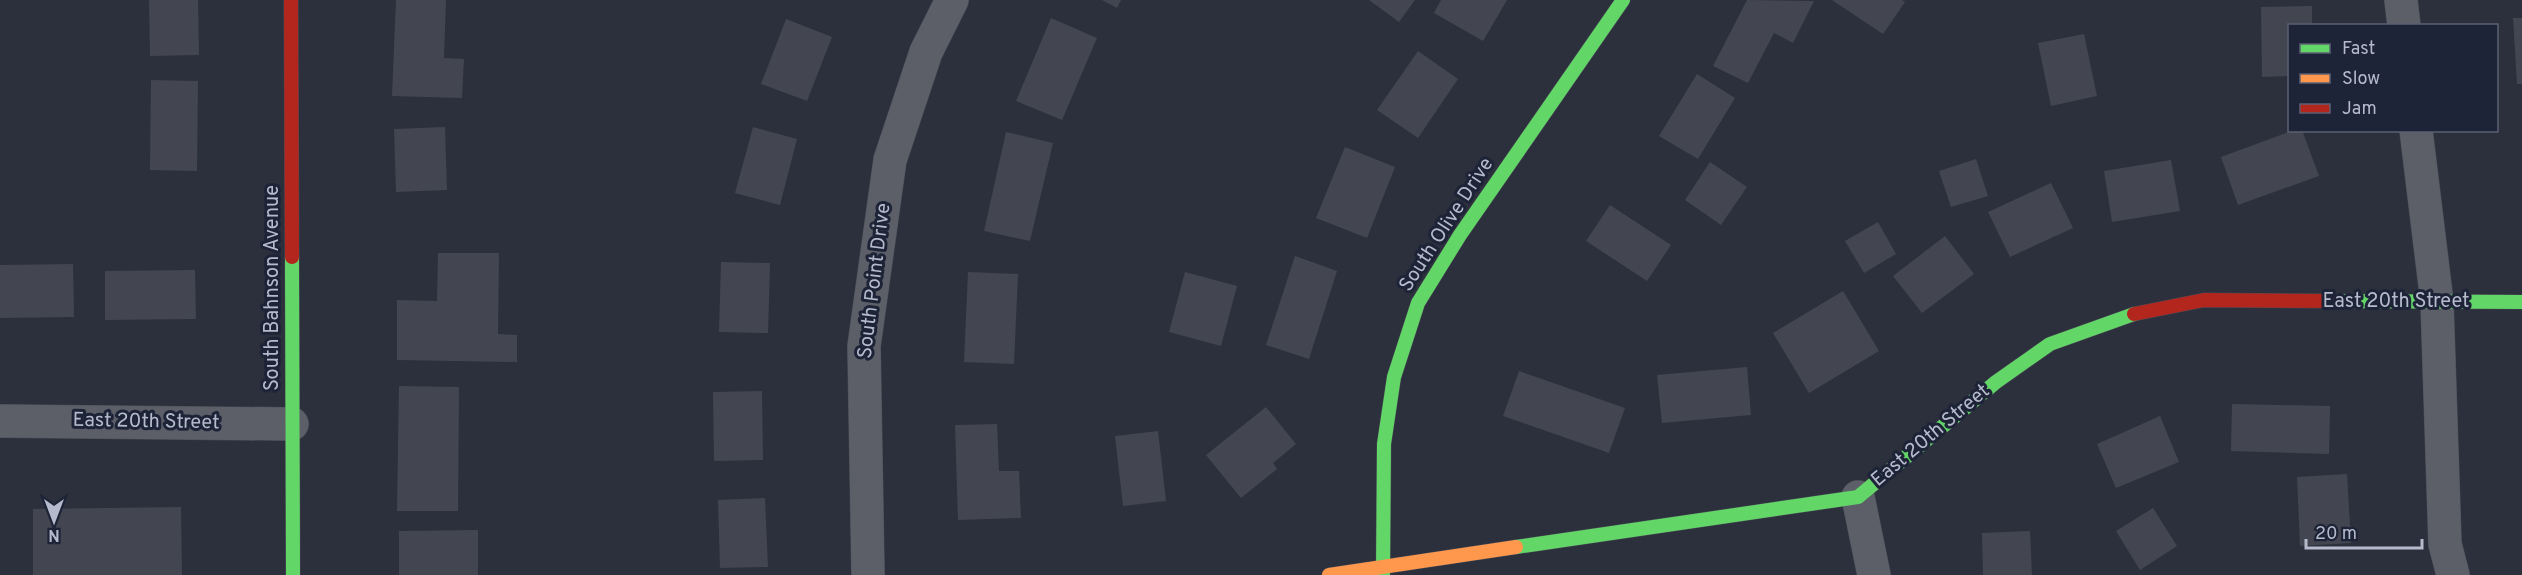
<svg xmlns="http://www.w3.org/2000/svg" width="2522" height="575" font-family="Overpass,sans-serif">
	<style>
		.building { fill: #434651 }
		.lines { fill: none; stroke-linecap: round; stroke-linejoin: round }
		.street-casing { stroke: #484b54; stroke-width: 34 }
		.fast-casing { stroke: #484b54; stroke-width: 15 }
		.slow-casing { stroke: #484b54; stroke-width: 15 }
		.jam-casing { stroke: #484b54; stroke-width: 15 }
		.street { stroke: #5c5f68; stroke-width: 33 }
		.fast { stroke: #63d668; stroke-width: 14 }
		.slow { stroke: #ff974d; stroke-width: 14 }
		.jam { stroke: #b3261e; stroke-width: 14 }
		.labels { text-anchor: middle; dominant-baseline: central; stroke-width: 6; stroke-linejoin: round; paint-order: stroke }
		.street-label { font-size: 20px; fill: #b6bbcc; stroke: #1e2437 }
	</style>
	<rect width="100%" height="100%" fill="#2b303c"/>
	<g class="building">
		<path d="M149,0H198L199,55L150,56Z"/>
		<path d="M396,0H446L444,58L464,59L462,98L392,96Z"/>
		<path d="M1102,0H1121L1117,8Z"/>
		<path d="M1369,0H1415L1399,22Z"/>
		<path d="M1441,0H1507L1483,41L1434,13Z"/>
		<path d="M1747,0L1814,1L1793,43L1774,33L1748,83L1713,66Z"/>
		<path d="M1832,0H1902L1905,2L1883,34Z"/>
		<path d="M2312,6V26H2290V76L2262,77L2261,7Z"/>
		<path d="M1051,18L1097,38L1062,120L1016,101Z"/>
		<path d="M2513,18H2522V84H2517Z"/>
		<path d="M786,19L832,37L807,101L761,84Z"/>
		<path d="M2084,34L2097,96L2051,106L2038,43Z"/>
		<path d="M1418,51L1458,79L1418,138L1377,110Z"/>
		<path d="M1697,74L1735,98L1698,159L1659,136Z"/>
		<path d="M151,80L198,81L197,171L150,170Z"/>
		<path d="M445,127L447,190L396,192L394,129Z"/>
		<path d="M753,127L797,139L780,205L735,193Z"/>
		<path d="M2294,130H2302L2319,176L2238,205L2221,157Z"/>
		<path d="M1006,132L1053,143L1030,241L984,231Z"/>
		<path d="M1345,147L1395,167L1367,238L1316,218Z"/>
		<path d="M1976,159L1988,196L1951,207L1939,171Z"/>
		<path d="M2171,160L2180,211L2112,222L2104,171Z"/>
		<path d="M1710,162L1747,187L1721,225L1685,200Z"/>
		<path d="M2051,183L2073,228L2010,257L1988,212Z"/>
		<path d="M1610,205L1671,245L1647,281L1586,241Z"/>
		<path d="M1878,222L1896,254L1864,273L1845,241Z"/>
		<path d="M1945,236L1974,274L1922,313L1893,276Z"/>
		<path d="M438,253H499L498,334L517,335V362L397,360V300L437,301Z"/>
		<path d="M1295,256L1337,271L1309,359L1266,345Z"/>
		<path d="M721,262L770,263L768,333L719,332Z"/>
		<path d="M73,264L74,317L0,318V265Z"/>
		<path d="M195,270L196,319L105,320V271Z"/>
		<path d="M968,272L1018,274L1014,364L964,362Z"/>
		<path d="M1185,272L1237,286L1221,346L1169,332Z"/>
		<path d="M1843,291L1879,351L1809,393L1773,333Z"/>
		<path d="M1747,367L1751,415L1662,423L1657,375Z"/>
		<path d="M1519,371L1625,408L1609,453L1503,416Z"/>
		<path d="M399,386L459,387L458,511H397Z"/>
		<path d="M762,391L763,460L714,461L713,392Z"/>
		<path d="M2232,404L2330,406L2329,454L2231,451Z"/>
		<path d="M1266,407L1296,444L1273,463L1277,469L1241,498L1206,455Z"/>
		<path d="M2160,416L2179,462L2116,488L2097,444Z"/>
		<path d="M997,424L999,471H1019L1021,518L958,520L955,425Z"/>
		<path d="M1158,431L1166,501L1123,506L1115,436Z"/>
		<path d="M2347,474L2351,543L2300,546L2297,477Z"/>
		<path d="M765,498L768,567L720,568L718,500Z"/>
		<path d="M181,507L182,575H33V509Z"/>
		<path d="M2153,508L2177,546L2140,570L2116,531Z"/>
		<path d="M478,530V575H399V531Z"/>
		<path d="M2030,531L2032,575H1983L1982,533Z"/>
	</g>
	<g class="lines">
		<g class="street-casing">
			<g id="street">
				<path d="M2401,0L2404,26"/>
				<path d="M2416,130L2437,302L2445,544L2453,575"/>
				<path d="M0,421L292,424"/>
				<path d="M1858,497L1874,575"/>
				<path d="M868,575L864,346L890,160L926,52L952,0"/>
			</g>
		</g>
		<g class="fast-casing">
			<g id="fast">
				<path d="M292,257L293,575"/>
				<path d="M2331,301L2522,302"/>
				<path d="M1516,547L1858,497L1996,382L2050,344L2134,314"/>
				<path d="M1383,575L1384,444L1394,377L1418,303L1460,235L1623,0"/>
			</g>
		</g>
		<g class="slow-casing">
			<path id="slow" d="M1329,575L1516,547"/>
		</g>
		<g class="jam-casing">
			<g id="jam">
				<path d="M291,0L292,257"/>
				<path d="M2134,314L2204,300L2331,301"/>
			</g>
		</g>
		<use href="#street" class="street"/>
		<use href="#fast" class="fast"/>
		<use href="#slow" class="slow"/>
		<use href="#jam" class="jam"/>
	</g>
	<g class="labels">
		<g class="street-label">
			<text transform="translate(1447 225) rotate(-57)">South Olive Drive</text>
			<text transform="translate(875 281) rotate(-83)">South Point Drive</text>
			<text transform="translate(273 288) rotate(-90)">South Bahnson Avenue</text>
			<text x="2396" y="302">East 20th Street</text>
			<text transform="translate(146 422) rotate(1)">East 20th Street</text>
			<text transform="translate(1931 436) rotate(-40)">East 20th Street</text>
		</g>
	</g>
	<rect x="2288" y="24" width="210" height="108" fill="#1e2437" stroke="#5b6073" stroke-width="1.5"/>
	<rect x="2300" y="44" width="30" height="9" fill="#63d668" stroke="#5b6073" stroke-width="1.5"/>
	<text x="2342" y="54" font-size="18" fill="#b6bbcc">Fast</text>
	<rect x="2300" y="74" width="30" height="9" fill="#ff974d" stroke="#5b6073" stroke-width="1.5"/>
	<text x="2342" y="84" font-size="18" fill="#b6bbcc">Slow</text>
	<rect x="2300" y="104" width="30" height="9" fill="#b3261e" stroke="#5b6073" stroke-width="1.5"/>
	<text x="2342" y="114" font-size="18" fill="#b6bbcc">Jam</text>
	<g transform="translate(54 521) rotate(180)" stroke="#1e2437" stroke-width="4.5" paint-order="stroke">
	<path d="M0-4.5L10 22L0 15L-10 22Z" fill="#b6bbcc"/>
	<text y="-9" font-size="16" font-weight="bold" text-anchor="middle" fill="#b6bbcc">N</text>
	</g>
	<path d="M2306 539v9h116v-9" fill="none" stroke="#b6bbcc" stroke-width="3"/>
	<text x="2315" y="539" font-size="18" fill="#b6bbcc" stroke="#1e2437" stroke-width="4.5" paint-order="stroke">20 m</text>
</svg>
